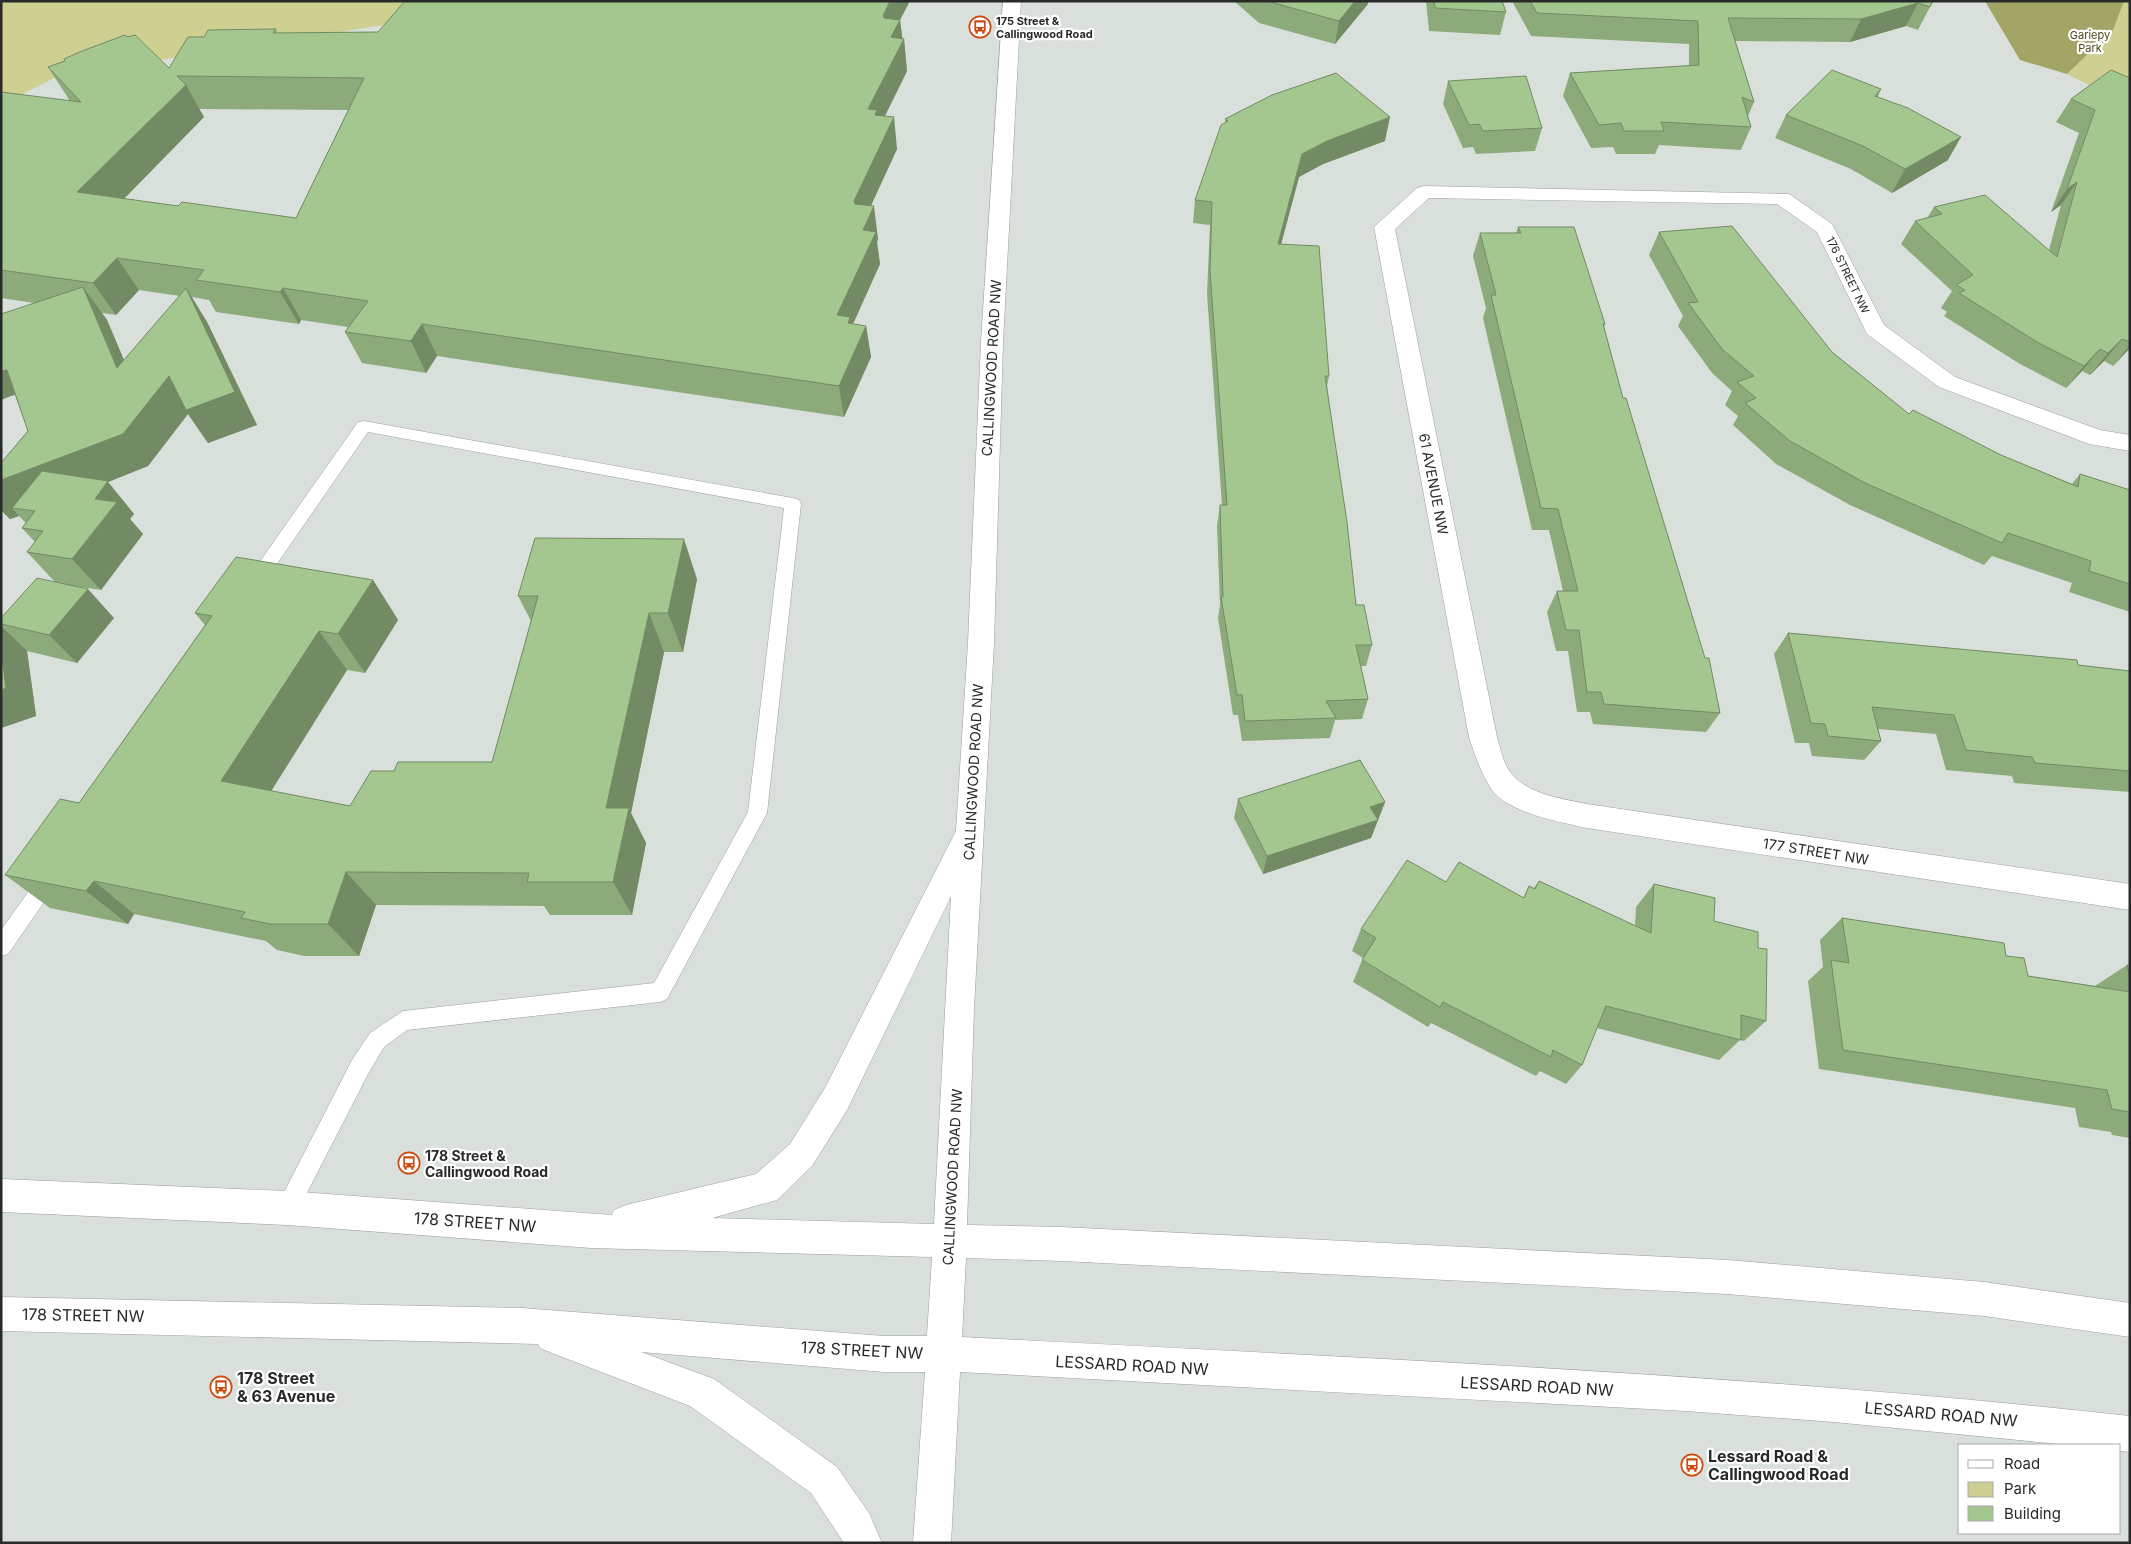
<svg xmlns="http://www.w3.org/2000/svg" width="2131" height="1544" font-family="Inter,sans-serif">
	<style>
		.green { fill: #cdd091 }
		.forest { fill: #a3a567 }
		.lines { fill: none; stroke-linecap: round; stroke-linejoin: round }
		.lane-casing { stroke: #9aa19c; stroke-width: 1 }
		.street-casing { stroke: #9aa19c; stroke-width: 1 }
		.secondary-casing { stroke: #9aa19c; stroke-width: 1 }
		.lane { fill: #fff; fill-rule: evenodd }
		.street { fill: #fff; fill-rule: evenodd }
		.secondary { fill: #fff; fill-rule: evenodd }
		.wall { fill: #8daa7b; fill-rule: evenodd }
		.shaded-wall { fill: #738b64 }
		.building { fill: #a4c68f; stroke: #738b64; fill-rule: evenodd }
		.labels { text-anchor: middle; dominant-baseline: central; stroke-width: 4.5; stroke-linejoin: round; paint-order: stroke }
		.far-poi-label { font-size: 11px; font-weight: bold; fill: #272a28; stroke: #fff; text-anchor: start }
		.far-park-label { font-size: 11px; fill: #494a1a; stroke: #fff }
		.far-street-label { font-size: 11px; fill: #272a28; stroke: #fff }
		.street-label { font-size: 14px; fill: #272a28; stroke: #fff }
		.poi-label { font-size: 14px; font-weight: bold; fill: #272a28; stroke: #fff; text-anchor: start }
		.near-street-label { font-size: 16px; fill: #272a28; stroke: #fff }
		.near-poi-label { font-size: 16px; font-weight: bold; fill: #272a28; stroke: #fff; text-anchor: start }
	</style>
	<rect width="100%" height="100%" fill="#d9e0db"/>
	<g class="green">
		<path d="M1,1H410L390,24L58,76L1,105Z"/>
		<path d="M1985,1H2130V106L2067,74L2020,60Z"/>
	</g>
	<path class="forest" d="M1985,1H2124L2113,30L2067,74L2020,60Z"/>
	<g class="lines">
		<g class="lane-casing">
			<g id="lane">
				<path d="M364,421L793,498L799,500L801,504L767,813L667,999L660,1002L407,1030L384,1047L368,1074L295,1216L287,1219L279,1216L276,1208L352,1060L370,1033L403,1011L654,983L748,812L784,508L368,432L261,587L255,589L249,587L246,582L249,577L358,422Z"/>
				<path d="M51,867L58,870L61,876L58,882L8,954L1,956V930L44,870Z"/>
			</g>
		</g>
		<g class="street-casing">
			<path id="street" d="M1424,186L1789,194L1832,224L1884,325L1955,377L2100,430L2130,435V451L2089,444L1939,387L1867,334L1817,232L1777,204L1429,198L1395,229L1497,737C1500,747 1502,758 1507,767C1522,794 1560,798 1587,804L2130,884V910L1587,828C1560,822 1509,813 1492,790C1481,774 1475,755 1469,737L1374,227L1417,188Z"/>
		</g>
		<g class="secondary-casing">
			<path id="secondary" d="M1003,1H1021L1003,342L994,643L974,1008L967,1225L1062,1227L1728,1260L1984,1282L2130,1303V1337L1984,1316L1728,1294L1062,1261L966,1258L962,1337C1352,1358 1742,1373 2130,1416V1452L2120,1451V1445H2069L1834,1422L1686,1411L960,1372L951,1543H913L925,1372H884L641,1352L714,1379L837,1467L869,1513L882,1543H844L811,1493L690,1406L552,1353L540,1348L538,1344L1,1331V1297L522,1308L884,1336H927L932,1257L591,1248L287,1225L1,1212V1179L287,1191L612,1215L614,1210L626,1205L756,1174L790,1144L825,1088L956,831L968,643L981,342ZM951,896L934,1224L712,1218L777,1200L812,1166L847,1110Z"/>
		</g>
		<use href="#lane" class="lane"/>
		<use href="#street" class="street"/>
		<use href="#secondary" class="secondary"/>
	</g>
	<g class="wall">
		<path d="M1234,1H1368V4L1335,44L1259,23Z"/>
		<path d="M1426,1H1502L1506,12L1500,35L1429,31Z"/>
		<path d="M1512,1H1933L1930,7L1918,30L1906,26L1850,42L1735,41L1754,102L1748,116L1751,127L1741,150L1659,145L1655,154H1616L1613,147L1591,148L1563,96L1570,73L1689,66V44L1531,36Z"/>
		<path d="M900,20L902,39H904L907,71L885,116L897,149L871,206L878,239L877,242L880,264L853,324L866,326L871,357L844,417L437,356L426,373L362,363L345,332L348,327L301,320L299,324L216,312L209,300L192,297L207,322L257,425L208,443L188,414L148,466L108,482L134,514L130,519L143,534L101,590L74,586L114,618L77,663L27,651L36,716L1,728V618L55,582L27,552L35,542L22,528L26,523L19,516L10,519L1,510V463L28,431L15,395L1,399L34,303L1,298V92L70,101L48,67L127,37L169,68L204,37L276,29L277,33L378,32ZM199,109L348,110L296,218L178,206L124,199L204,117ZM139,290L180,296L124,360L107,320L102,313L116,315Z"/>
		<path d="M2130,78V348L2113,366L2104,361L2090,375L2082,371L2066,388L2020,364L1944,316L1947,312L1941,308L1952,291L1901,244L1915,221L1927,218L1934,207L2049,250L2061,205L2051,212L2079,133L2056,122L2071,99Z"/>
		<path d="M1448,81L1542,128L1535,151L1476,154L1473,147L1463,148L1443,104Z"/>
		<path d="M1881,89L1878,97L1948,160L1892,193L1851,169L1775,138L1786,115Z"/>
		<path d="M1225,119L1385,141L1323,164L1299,177L1281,244L1329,376L1327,386L1356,605L1372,645L1366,666H1361L1368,699L1362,719L1335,720L1330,738L1242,741L1238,715H1233L1218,618L1220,605L1217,526L1220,505H1222L1207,294L1210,225L1193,223L1195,200L1225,123Z"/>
		<path d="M1518,227L1605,324L1604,327L1623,398L1720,713L1706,732L1593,724L1590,712H1577L1568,651H1556L1547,612L1557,591H1563L1549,530H1532L1483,318L1486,308L1473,256L1480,233H1516Z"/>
		<path d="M1659,232L1832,352L1909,414L2001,455L2072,484L2080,474L2130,490V612L2069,592L2072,583L1992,556L1984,565L1850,505L1776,464L1733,425L1738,416L1725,405L1732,391L1712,373L1678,326L1683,316L1649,255Z"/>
		<path d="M697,579L683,652H664L631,813L646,843L632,915H550L544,906L376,905L359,956H304L277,950L266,941L134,914L128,924L50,908L5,875L79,803L205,625L195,613L373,580L398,620L365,673L347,670L271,791L350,806L394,771L492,762L531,621L518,596Z"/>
		<path d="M1788,633L2130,671V792L2014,783L2012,776L1946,770L1936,734L1878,729L1881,741L1864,760L1812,756L1809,743H1795L1774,654Z"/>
		<path d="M1238,799L1385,802L1371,838L1263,874L1234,818Z"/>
		<path d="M1539,881L1635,926L1636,907L1654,884L1758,948L1766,1021L1744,1041L1740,1040L1719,1060L1597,1028L1582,1065L1566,1084L1540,1071L1536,1076L1431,1023L1428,1027L1353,982L1363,958L1352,951L1361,929L1446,882L1523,898L1529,886L1534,888Z"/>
		<path d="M1842,918L2006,956L2028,976L2095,986L2127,965H2130V1138L2112,1135L2111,1132L2079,1127L2075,1108L1819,1069L1808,981L1823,967L1820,940Z"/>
	</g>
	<g class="shaded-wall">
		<path d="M890,1H910L900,20L903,42L904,39L907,71L879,128L868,109L883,16Z"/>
		<path d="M1355,1H1368V4L1335,44L1339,21Z"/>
		<path d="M1918,3L1906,26L1850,42L1861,19Z"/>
		<path d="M186,85L204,117L99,224L77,192Z"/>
		<path d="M894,117L897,149L858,233L854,201Z"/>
		<path d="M1390,117L1385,141L1323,164L1299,177L1275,267L1278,244L1302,154L1327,141Z"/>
		<path d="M1961,137L1948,160L1892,193L1905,169Z"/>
		<path d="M2077,182L2061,205L2051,212L2067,189Z"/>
		<path d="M874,206L878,239L877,242L880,264L852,326L837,315L863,230Z"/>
		<path d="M117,258L139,290L116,315L93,283Z"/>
		<path d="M83,287L107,320L141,401L117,368Z"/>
		<path d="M186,288L207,322L257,425L208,443L188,414L148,466L108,482L134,514L130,519L143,534L101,590L72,559L108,514L12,508L19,516L10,519L1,510V480L123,434Z"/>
		<path d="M283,288L301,320L299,324L280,292Z"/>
		<path d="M422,324L437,356L426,373L411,341Z"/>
		<path d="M866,326L871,357L844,417L839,386Z"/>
		<path d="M2122,339L2104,361L2090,375L2108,353Z"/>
		<path d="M2130,345V348L2113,366Z"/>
		<path d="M2100,349L2082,371L2066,388L2084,366Z"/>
		<path d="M1,369L7,370L16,394L1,400Z"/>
		<path d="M684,539L697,579L683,652L668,613Z"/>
		<path d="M373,580L398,620L365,673L338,634Z"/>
		<path d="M88,589L114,618L77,663L49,635Z"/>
		<path d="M649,613L664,652L631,813L646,843L632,915L613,882L606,808Z"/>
		<path d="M1,626L27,651L36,716L1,728Z"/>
		<path d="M319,631L347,670L255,817L221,781Z"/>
		<path d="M1385,802L1371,838L1263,874L1267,856L1370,807Z"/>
		<path d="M346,872L376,905L359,956L328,924Z"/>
		<path d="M94,881L134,914L128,924L86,891Z"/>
	</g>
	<g class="building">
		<path d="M405,1H890L883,16L884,18L900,20L891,37L904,39L868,109L877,110L875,115L894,117L854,201L855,204L874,206L863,230L876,232L837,315L850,317L848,323L866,326L839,386L422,324L411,341L345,332L368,301L283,288L280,292L196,280L204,270L117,258L93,283L1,270V92L81,102L48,67L65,61L64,59L82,51L125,35L127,37L135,35L169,68L188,37H204L208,30L276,29L273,33L378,32ZM177,76L364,78L296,218L182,202L178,206L77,192L186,85Z"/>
		<path d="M1267,1H1355L1339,21Z"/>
		<path d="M1434,1H1502L1506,12L1435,8Z"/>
		<path d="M1530,1H1933L1930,7L1918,3L1861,19L1728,18L1754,102L1742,97L1751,127L1661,122L1664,131H1624L1621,123L1599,125L1570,73L1699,65L1698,21L1537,13Z"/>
		<path d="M1832,70L1881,89L1875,96L1908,108L1961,137L1905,169L1863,146L1786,115Z"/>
		<path d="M2111,70L2130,78V342L2122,339L2108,353L2100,349L2084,366L2037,342L1959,293L1965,290L1956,285L1973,275L1915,221L1942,214L1934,207L1985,195L2057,257L2077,182L2067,189L2095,110L2071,99Z"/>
		<path d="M1336,73L1390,117L1327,141L1302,154L1278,244L1319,246L1329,376H1325L1347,522L1356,605H1364L1372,645H1356L1368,699L1326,701L1336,718L1245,721L1242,695H1237L1221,597H1223L1220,505H1227L1210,271L1212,202L1195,200L1221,125L1228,121L1225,119L1272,95Z"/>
		<path d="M1526,76L1542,128L1483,131L1479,124L1469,125L1448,81Z"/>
		<path d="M1732,226L1832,352L1909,414L1913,410L2001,455L2078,487L2080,474L2130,490V584L2089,571L2091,561L2008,533L2002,543L1865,483L1790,441L1745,403L1756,398L1737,382L1754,376L1723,350L1688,303L1698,302L1659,232Z"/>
		<path d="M1518,227H1574L1605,324H1603L1623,398H1626L1705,658H1709L1720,713L1604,704L1601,692H1587L1579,630H1566L1557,591H1578L1558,509L1541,508L1491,295H1496L1480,233H1521Z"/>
		<path d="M83,287L117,368L186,288L235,392L186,410L169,376L123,434L1,480V463L28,431L7,370L1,371V314Z"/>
		<path d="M42,471L108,481L95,499L117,502L72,559L27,552L43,531L22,528L35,511L12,508Z"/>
		<path d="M535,538L684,539L668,613H649L606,808H629L613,882H527L529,873L346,872L328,924H270L241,918L245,912L94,881L86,891L5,875L60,799L79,803L212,616L195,613L236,557L373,580L338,634L319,631L221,781L350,806L371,771H394L398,762H492L538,596H518Z"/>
		<path d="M37,578L88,589L49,635L1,624V618Z"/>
		<path d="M1788,633L2077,660L2078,665L2130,671V771L2035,763L2032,757L1966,750L1954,715L1872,707L1881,741L1828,736L1825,724L1811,723Z"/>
		<path d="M1,650L6,688L1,690Z"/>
		<path d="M1360,760L1385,802L1370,807L1378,820L1267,856L1238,799Z"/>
		<path d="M1407,860L1446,882L1459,862L1524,898L1529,886L1535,889L1539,881L1651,933L1654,884L1715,898L1714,921L1758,932V948L1767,949L1766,1021L1741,1015V1040L1606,1006L1582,1065L1553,1050L1551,1057L1443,1002L1440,1007L1362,960L1376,938L1361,929Z"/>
		<path d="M1842,918L2004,943L2006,956L2024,958L2028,976L2130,992V1112L2112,1109L2107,1090L1843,1050L1831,960L1849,963Z"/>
		<path d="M2127,965H2130V977Z"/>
	</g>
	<defs>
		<g id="bus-ring" transform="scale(1.125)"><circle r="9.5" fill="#fff" stroke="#cf490c" stroke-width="1.5"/><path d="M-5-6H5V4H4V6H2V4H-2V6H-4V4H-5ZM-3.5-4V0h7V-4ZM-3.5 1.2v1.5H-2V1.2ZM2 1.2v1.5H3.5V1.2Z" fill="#cf490c"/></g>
	</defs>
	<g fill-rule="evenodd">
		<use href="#bus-ring" x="980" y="27"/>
		<use href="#bus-ring" x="409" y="1163"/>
		<use href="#bus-ring" x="221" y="1387"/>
		<use href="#bus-ring" x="1692" y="1465"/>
	</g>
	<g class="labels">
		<g class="far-poi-label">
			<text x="996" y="21">175 Street &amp;<tspan x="996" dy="13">Callingwood Road</tspan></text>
		</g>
		<g class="far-park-label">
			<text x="2090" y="35">Gariepy<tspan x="2090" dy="13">Park</tspan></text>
		</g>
		<g class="far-street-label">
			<text transform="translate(1848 275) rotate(64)">176 STREET NW</text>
		</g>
		<g class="street-label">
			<text transform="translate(991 368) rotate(-87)">CALLINGWOOD ROAD NW</text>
			<text transform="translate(1434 484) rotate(79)">61 AVENUE NW</text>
			<text transform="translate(973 772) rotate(-87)">CALLINGWOOD ROAD NW</text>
			<text transform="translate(1816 851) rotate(9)">177 STREET NW</text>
			<text transform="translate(952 1177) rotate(-87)">CALLINGWOOD ROAD NW</text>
		</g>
		<g class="poi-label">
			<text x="425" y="1155">178 Street &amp;<tspan x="425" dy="16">Callingwood Road</tspan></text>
		</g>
		<g class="near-street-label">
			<text transform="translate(475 1222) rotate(4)">178 STREET NW</text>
			<text transform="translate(83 1315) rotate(1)">178 STREET NW</text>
			<text transform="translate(862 1350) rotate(3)">178 STREET NW</text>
			<text transform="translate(1132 1365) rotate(3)">LESSARD ROAD NW</text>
			<text transform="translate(1537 1386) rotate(3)">LESSARD ROAD NW</text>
			<text transform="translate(1941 1414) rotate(5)">LESSARD ROAD NW</text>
		</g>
		<g class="near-poi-label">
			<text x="237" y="1378">178 Street<tspan x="237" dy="18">&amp; 63 Avenue</tspan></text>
			<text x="1708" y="1456">Lessard Road &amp;<tspan x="1708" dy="18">Callingwood Road</tspan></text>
		</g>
	</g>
	<rect width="2131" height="1544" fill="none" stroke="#272a28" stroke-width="5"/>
	<rect x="1958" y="1444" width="162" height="90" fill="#ffffff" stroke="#a9aaa9"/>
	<rect x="1968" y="1460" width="25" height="8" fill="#ffffff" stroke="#a9aaa9"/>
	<text x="2004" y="1469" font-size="15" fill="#272a28">Road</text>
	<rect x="1968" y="1482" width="25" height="15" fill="#cdd091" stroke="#a9aaa9"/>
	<text x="2004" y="1494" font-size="15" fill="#272a28">Park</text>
	<rect x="1968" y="1506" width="25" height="15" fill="#a4c68f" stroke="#a9aaa9"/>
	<text x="2004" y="1519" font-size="15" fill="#272a28">Building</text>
</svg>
